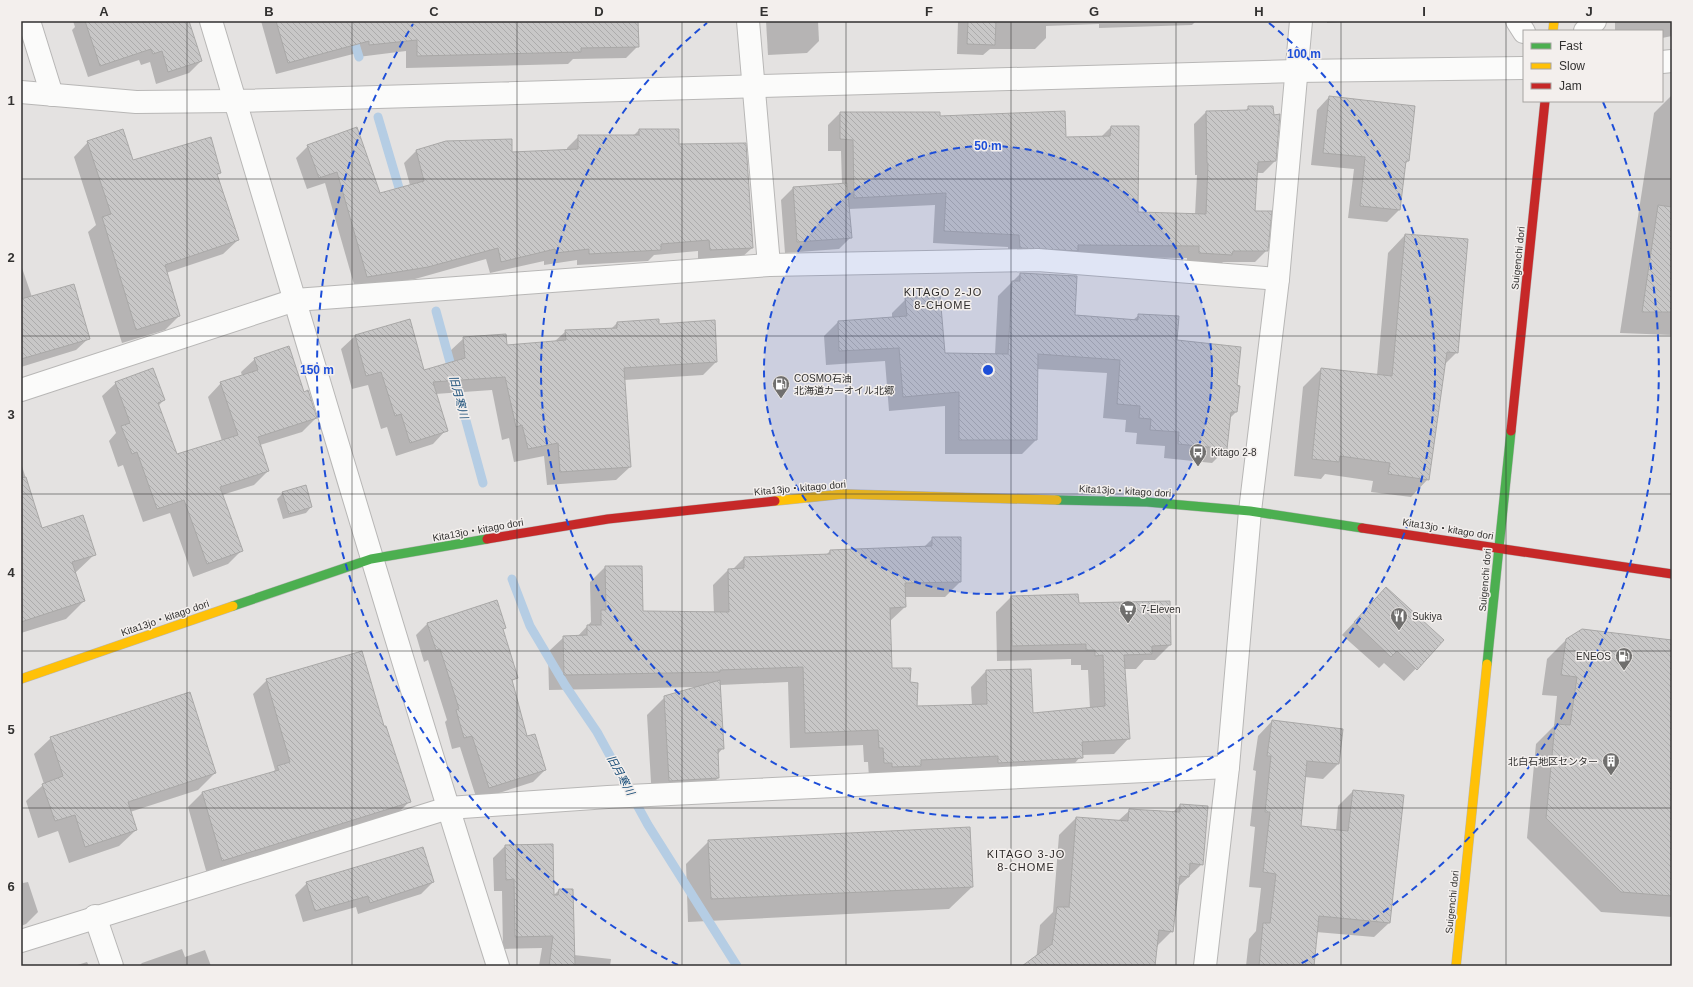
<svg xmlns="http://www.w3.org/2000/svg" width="1693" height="987" font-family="Arial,'Noto Sans JP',sans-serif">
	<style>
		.shadow { fill: #0003 }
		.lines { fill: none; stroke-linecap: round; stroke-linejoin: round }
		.stream { stroke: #b5cde4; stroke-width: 9 }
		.building { fill: url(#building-back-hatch); stroke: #a9a8a7 }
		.street-casing { stroke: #b8b7b6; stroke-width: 24 }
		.fast-casing { stroke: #b8b7b6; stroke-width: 10 }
		.slow-casing { stroke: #b8b7b6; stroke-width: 10 }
		.jam-casing { stroke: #b8b7b6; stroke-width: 10 }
		.street { stroke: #fbfbfa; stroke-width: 22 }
		.fast { stroke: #4caf50; stroke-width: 9 }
		.slow { stroke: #ffc107; stroke-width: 9 }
		.jam { stroke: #c62828; stroke-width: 9 }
		.grid { fill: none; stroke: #323130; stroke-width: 1; stroke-opacity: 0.55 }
		.ring { fill: none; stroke: #1d4ed8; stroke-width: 2; stroke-dasharray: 7 5 }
		.labels { text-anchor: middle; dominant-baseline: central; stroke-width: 3; stroke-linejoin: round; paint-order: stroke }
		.street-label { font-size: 10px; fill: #323130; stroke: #f3efed }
		.poi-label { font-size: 10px; fill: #323130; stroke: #f3efed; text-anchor: start }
		.neighbourhood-label { font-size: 11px; letter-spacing: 1px; fill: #2e2b2a; stroke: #f3efed }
		.water-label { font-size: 11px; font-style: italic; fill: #174c77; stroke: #f3efed }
		.centre { fill: #1d4ed8; stroke: #f3efed; stroke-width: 2 }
		.ring-label { font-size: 12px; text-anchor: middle; font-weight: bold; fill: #1d4ed8; stroke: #f3efed; stroke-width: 3; stroke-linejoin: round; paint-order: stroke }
		.neatline { fill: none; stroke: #323130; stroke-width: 1.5 }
		.grid-label { font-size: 13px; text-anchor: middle; font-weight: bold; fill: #323130 }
	</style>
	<defs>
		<pattern id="building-back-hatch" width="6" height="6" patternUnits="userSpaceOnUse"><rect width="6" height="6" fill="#c8c7c7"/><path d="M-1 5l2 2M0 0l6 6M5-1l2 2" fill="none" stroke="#acabab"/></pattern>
	</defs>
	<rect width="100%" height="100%" fill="#e4e2e1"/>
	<g class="shadow">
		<path d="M73,21H188L201,61L189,73L156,84L150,62L141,65L139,60L88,77L72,30L75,27Z"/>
		<path d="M261,21H637L638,46L626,58L573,59L568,64L406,68V51L358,57L357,53L276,74Z"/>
		<path d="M766,21H818L819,41L807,53L768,55Z"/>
		<path d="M958,21H1196L1192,25L1099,28V24L1046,26V38L1035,49H990L983,55L957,54Z"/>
		<path d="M1327,21H1374L1327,23Z"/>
		<path d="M1615,21H1672V36L1662,38V31H1615Z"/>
		<path d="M1672,95V335L1620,333L1654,113Z"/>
		<path d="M1329,97L1408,161L1405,164L1399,210L1387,222L1348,218L1354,169L1311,165L1317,110Z"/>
		<path d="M1249,107L1275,161L1263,173H1256L1254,212L1267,250L1255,262H1223L1219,266L1187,265V258L1070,257L1008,260V247L933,243L935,205L849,209L851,237L839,249L785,253L781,200L793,188L842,184L841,151H828V125L840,113L939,117L1065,138L1101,137L1111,127L1136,213L1195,215L1197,175H1195L1194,124L1206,112L1245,111Z"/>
		<path d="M639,130L678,145L752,248L740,259L698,261V251L654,255L648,261L577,265V260L544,265V261L490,273L486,259L415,279L355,288L325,183L307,189L296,158L308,146L379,195L410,185L404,163L416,151L446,142L511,153L567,151V148L579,136H633Z"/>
		<path d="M88,142L132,161L220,172L217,176L238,240L223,254L166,273L179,316L165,330L122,343L88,232L96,225L74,157Z"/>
		<path d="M1405,235L1457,352L1444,365L1428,479L1411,497L1371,492L1373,481L1325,474L1321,479L1294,476L1303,387L1321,369L1377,375L1388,253Z"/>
		<path d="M21,265L32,297L89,338L76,350L21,367Z"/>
		<path d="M1020,274L1073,316L1133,320L1139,315L1235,386L1236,412L1230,418L1227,448L1212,463L1164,458L1165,446L1136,444L1137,433L1125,432L1126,420L1103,418L1107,373L1037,369L1036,440L1022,454H945V406L889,411L885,361L826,365L824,336L838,322L892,318V313L906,299L944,354H995L998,296Z"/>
		<path d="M410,320L423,372L451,363L450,351L464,338L506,347L554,342L566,331L611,329L617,323L658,320V325L716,362L703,375L624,380L630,467L616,480L547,485L544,456L514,462L509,438L502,440L492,390L435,394L446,430L433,444L396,456L387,427L381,429L368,385L352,389L341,349L355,336Z"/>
		<path d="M255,359L303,393L316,418L302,432L260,445L268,471L254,485L222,495L242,550L228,564L193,577L170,513L143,522L123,465L118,467L109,441L116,433L102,396L116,383L164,400L158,406L176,455L222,441L208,397L221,383L242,376L241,372Z"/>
		<path d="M21,463L42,529L95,554L75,573L84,601L66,619L21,633Z"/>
		<path d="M283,493L311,507L306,513L283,519L277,499Z"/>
		<path d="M933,538L960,582L945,597H904L905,607L889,622L891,669L909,683L916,707L972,705L971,687L986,671L1032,714L1090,709L1088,670H1081V665H1071V659L997,661L996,612L1011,597L1078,604L1170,645L1155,660H1144L1136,669H1124L1129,738L1114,754L1082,755L1067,772L869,778L868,762H864L863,745L790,748L788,682L720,685L723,748L717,755L718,778L701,796L652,799L647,715L665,697L697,687L549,690L548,652L564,637H577L591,622L590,582L605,567L642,612L714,613L713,585L728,570H732L744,558L826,555L830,551L924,547Z"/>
		<path d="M1375,600L1443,640L1404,681L1384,663L1379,668L1342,635Z"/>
		<path d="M428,623L505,628L502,630L517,677L511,682L527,737L545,770L533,782L477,800L460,747L452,749L445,722L447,720L428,660L424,662L416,635Z"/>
		<path d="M1567,639L1672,641V917L1601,912L1527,838L1536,744L1554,726L1557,696L1542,695L1547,659Z"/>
		<path d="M267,680L383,728L410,801L395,816L207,874L188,807L202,793L272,773L275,770L253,694Z"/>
		<path d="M1272,721L1342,730L1338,764L1323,779L1305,777L1300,827L1336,831L1338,806L1353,791L1389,923L1374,937L1316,932L1313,966H1246L1249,939L1256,931L1261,888L1249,887L1255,827L1250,826L1256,771L1253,770L1258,736Z"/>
		<path d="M51,738L215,773L198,790L130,812L136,830L119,846L69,863L58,831L38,838L26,801L44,784L34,754Z"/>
		<path d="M1180,805L1202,864L1178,887L1172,931L1156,947L1154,966H1030L1036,960L1040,925L1053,912L1059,835L1076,818L1118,821L1130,810L1172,813Z"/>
		<path d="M709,841L972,887L949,909L688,922L686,864Z"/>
		<path d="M505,846L553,896L559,890L574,955L611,959L610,966H539L542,948L503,949L502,891H494L493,858Z"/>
		<path d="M21,877L23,883L28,882L38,912L26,924L21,926Z"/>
		<path d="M433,882L421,894L358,914L356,907L303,922L295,895L307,883Z"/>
		<path d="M182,949L185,957L205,950L211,966H139L142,963Z"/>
		<path d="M87,962L89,966H74Z"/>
	</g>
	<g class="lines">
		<g class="stream">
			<path d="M348,21L359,57"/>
			<path d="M378,117L402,198"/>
			<path d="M436,311L483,483"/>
			<path d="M512,579L530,626L565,685L597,732L648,825L737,966"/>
		</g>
	</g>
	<g class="building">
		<path d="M85,21H189L202,61L168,72L162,51L153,54L151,49L100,66Z"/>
		<path d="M276,21H638L639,47L581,48V52L417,56V40L369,45V41L288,63Z"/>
		<path d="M968,21H996L995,45L967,44Z"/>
		<path d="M1329,96L1415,106L1409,161H1406L1400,210L1360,206L1365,157L1323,153Z"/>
		<path d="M1248,106H1273L1274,115L1280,114L1276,161L1258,162L1255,211H1272L1268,251H1233L1232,255L1199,253V246L1078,245V251L1020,248L1019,235L944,231L946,193L854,198L853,140L840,139V112H940V116L1065,111L1066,137L1110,136L1111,126H1139L1138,212L1206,214L1208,163H1207L1206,111L1248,110Z"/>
		<path d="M357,127L380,193L424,181L416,150L446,141L512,139V152L578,149V135H639V129H679V144L746,143L753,248L710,250L709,240L661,244V250L589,254V249L556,253L555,249L501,262L498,248L428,267L367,277L337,172L319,178L307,145Z"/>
		<path d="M123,129L133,160L211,137L221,173L217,174L239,240L165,265L180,316L136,330L102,217L111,214L87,141Z"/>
		<path d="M847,183L852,238L797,242L793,187Z"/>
		<path d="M1658,205L1672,207V312H1642Z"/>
		<path d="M1405,234L1468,239L1458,353L1447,352L1429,480L1388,474L1390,463L1340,456L1339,462L1312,459L1321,368L1392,376Z"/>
		<path d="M1020,273L1077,276L1075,315L1138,320V314L1179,316L1177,340L1241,347L1237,385L1240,386L1237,412H1231L1227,449L1178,444L1179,432L1150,430L1151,419L1139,418L1140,406L1117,404L1120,360L1038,354L1037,440H959V392L903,397L899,348L839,351L838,321L907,316L905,298L940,295L945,353L1008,354L1012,281H1020Z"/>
		<path d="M74,284L90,339L21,359V299Z"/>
		<path d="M410,319L424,370L465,358L463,337L506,334L507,345L566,340L565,330L617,328V322L659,319V324L715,320L717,362L624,368L631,467L560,472L558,443L528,449L522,425L516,427L505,377L433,382L448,431L410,443L401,414L395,416L381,372L366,376L355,335Z"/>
		<path d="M289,346L304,392L308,390L317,418L258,437L269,471L220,487L243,551L207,564L184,500L157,509L137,452L132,454L121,426L130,423L115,382L153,368L165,400L158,403L177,454L238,435L220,382L258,370L254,358Z"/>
		<path d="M26,477L42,528L83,515L96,555L72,562L85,601L21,622V478Z"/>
		<path d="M306,485L312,507L289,514L282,492Z"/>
		<path d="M932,537H961V582L905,583L906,607L890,608L892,668H911L910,682L918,683L917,706L987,704L986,670L1031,669L1033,713L1105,706L1103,655L1095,656V650H1086V644L1012,646L1011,596L1078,594L1079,603L1170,601L1171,645L1152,646V654L1124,655L1130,739L1082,742L1083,758L998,763V756L921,760V766L892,767V763H884L883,748H879L878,730L805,733L803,667L720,670V672L564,675L563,636L587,635V625H601V610H606L605,566H642L643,611L729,612L728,569L744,568V557L830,554V550L932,546Z"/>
		<path d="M1386,587L1444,640L1417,670L1397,651L1391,657L1354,622Z"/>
		<path d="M497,600L506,628L503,629L518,678L512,680L527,736L535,734L546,770L489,788L472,736L464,738L456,710L459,709L440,649L436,650L427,623Z"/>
		<path d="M1582,629L1672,640V896L1621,892L1546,818L1555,724L1570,725L1577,677L1561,675L1566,639Z"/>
		<path d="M362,651L384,726H386L411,802L222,861L202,792L279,770L277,766L290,762L266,679Z"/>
		<path d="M720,680L724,749H718L719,778L669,781L664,696Z"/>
		<path d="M190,692L216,773L128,802L137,830L85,847L75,815L55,821L42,784L63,776L50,737Z"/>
		<path d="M1272,720L1343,729L1339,764L1307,761L1301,826L1348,831L1353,790L1404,795L1390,923L1319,916L1314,966H1259L1263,923H1270L1276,874L1263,872L1270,812H1265L1271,756H1267Z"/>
		<path d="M1180,804L1208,806L1203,865L1190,863L1189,877L1180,876L1173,932L1159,930L1155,966H1022L1052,944L1057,907H1069L1076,817L1128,821L1129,809L1180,812Z"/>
		<path d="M970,827L973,887L711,899L708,840Z"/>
		<path d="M553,844L554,895H558L559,889H573L575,966H549L553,936L515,937L514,879L506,880L505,845Z"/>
		<path d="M423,847L434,882L370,903L368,896L315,911L306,882Z"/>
	</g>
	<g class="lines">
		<g class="street-casing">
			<g id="street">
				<path d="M29,21L52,95"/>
				<path d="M211,21C306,336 398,652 498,966"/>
				<path d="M748,21L769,265"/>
				<path d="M1517,21L1524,32"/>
				<path d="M1585,31L1595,21"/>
				<path d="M1662,62L1672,61"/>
				<path d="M21,92L136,102L235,101L1296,71L1524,68"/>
				<path d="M21,390L295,300L769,265L1038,260L1278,279"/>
				<path d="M95,916L112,966"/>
				<path d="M21,941L448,808L608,797L1228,767"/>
				<path d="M1205,966L1228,767L1250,511L1278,279L1301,21"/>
			</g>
		</g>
		<g class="fast-casing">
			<g id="fast">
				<path d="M1057,500L1147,502L1250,511L1362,528"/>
				<path d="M233,606L371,559L487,539"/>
				<path d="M1487,664L1511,431"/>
			</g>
		</g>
		<g class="slow-casing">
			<g id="slow">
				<path d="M1553,31L1554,21"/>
				<path d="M775,501L843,494L1057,500"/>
				<path d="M21,679L233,606"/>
				<path d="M1456,966L1487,664"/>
			</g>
		</g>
		<g class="jam-casing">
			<g id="jam">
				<path d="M1511,431L1545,101"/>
				<path d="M1362,528L1672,574"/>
				<path d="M487,539L608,519L775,501"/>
			</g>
		</g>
		<use href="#street" class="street"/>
		<use href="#fast" class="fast"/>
		<use href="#slow" class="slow"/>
		<use href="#jam" class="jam"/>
	</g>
	<path class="grid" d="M187,21V966M352,21V966M517,21V966M682,21V966M846,21V966M1011,21V966M1176,21V966M1341,21V966M1506,21V966M21,179H1672M21,336H1672M21,494H1672M21,651H1672M21,808H1672"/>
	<circle cx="988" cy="370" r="224" fill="#1d4ed8" fill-opacity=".12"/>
	<g class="ring">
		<circle cx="988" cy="370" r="224"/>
		<path d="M1269 23A447 447 0 1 1 707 23"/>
		<path d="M678 965A671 671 0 0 1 413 24M1603 102A671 671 0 0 1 1298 965"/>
	</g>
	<defs>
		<g id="fuel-pin" transform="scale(0.9)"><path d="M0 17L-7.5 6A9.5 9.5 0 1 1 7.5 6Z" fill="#706f6e" stroke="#f3efed"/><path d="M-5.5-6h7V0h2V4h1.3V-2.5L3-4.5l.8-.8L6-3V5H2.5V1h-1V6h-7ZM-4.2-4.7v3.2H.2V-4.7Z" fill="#fff"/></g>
		<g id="bus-pin" transform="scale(0.9)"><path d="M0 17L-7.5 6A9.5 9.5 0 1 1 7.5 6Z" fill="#706f6e" stroke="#f3efed"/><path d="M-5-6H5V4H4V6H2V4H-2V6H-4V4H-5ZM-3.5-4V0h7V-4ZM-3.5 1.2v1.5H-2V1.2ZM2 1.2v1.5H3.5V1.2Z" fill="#fff"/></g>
		<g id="supermarket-pin" transform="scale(0.9)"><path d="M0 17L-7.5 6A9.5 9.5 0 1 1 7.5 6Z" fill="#706f6e" stroke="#f3efed"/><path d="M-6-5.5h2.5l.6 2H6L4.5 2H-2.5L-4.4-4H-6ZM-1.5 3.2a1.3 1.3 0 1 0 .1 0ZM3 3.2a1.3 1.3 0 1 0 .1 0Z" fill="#fff"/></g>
		<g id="restaurant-pin" transform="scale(0.9)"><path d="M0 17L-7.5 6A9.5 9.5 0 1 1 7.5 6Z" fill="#706f6e" stroke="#f3efed"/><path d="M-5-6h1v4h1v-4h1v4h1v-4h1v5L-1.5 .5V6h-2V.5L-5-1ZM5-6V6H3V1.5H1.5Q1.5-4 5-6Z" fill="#fff"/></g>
		<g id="building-pin" transform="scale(0.9)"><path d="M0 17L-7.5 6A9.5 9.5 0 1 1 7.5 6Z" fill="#706f6e" stroke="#f3efed"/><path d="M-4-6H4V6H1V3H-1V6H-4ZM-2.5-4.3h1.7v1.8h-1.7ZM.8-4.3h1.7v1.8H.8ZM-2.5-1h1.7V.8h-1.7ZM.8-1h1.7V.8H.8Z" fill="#fff"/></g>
	</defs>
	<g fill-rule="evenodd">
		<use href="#fuel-pin" x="781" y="384"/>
		<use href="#bus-pin" x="1198" y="452"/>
		<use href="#supermarket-pin" x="1128" y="609"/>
		<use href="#restaurant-pin" x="1399" y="616"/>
		<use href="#fuel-pin" x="1624" y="656"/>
		<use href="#building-pin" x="1611" y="761"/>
	</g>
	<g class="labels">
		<g class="street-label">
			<text transform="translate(1518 258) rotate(-84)">Suigenchi dori</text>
			<text transform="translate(800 488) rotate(-5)">Kita13jo・kitago dori</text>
			<text transform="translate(1125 491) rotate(3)">Kita13jo・kitago dori</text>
			<text transform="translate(1448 529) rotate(9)">Kita13jo・kitago dori</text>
			<text transform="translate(478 530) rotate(-10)">Kita13jo・kitago dori</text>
			<text transform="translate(1485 580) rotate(-85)">Suigenchi dori</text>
			<text transform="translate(165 618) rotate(-19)">Kita13jo・kitago dori</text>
			<text transform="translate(1452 902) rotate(-84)">Suigenchi dori</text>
		</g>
		<g class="poi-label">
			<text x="794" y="378">COSMO石油<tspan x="794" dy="12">北海道カーオイル北郷</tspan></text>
			<text x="1211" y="452">Kitago 2-8</text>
			<text x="1141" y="609">7-Eleven</text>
			<text x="1412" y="616">Sukiya</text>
			<text x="1611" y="656" text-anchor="end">ENEOS</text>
			<text x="1598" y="761" text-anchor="end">北白石地区センター</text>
		</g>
		<g class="neighbourhood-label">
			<text x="943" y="292">KITAGO 2-JO<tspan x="943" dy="13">8-CHOME</tspan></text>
			<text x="1026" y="854">KITAGO 3-JO<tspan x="1026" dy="13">8-CHOME</tspan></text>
		</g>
		<g class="water-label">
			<text transform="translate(459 397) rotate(75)">旧月寒川</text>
			<text transform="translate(621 775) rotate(61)">旧月寒川</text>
		</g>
	</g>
	<circle cx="988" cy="370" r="6" class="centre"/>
	<g class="ring-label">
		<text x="1304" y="58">100 m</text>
		<text x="988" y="150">50 m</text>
		<text x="317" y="374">150 m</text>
	</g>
	<rect width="1693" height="987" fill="none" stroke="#f3efed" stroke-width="44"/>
	<rect x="1523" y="30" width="140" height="72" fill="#f3efed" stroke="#a6a3a1"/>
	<rect x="1531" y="43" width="20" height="6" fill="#4caf50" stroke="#a6a3a1"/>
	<text x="1559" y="50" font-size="12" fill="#323130">Fast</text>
	<rect x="1531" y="63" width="20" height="6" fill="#ffc107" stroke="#a6a3a1"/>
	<text x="1559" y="70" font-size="12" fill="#323130">Slow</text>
	<rect x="1531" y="83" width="20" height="6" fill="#c62828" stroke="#a6a3a1"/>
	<text x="1559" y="90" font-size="12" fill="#323130">Jam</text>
	<rect x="22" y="22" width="1649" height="943" class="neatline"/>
	<g class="grid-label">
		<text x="104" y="16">A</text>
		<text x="269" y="16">B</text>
		<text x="434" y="16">C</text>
		<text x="599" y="16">D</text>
		<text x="764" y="16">E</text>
		<text x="929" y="16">F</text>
		<text x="1094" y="16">G</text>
		<text x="1259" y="16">H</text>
		<text x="1424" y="16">I</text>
		<text x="1589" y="16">J</text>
		<text x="11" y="105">1</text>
		<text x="11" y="262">2</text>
		<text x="11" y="419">3</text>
		<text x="11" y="577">4</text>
		<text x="11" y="734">5</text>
		<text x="11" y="891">6</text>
	</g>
</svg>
